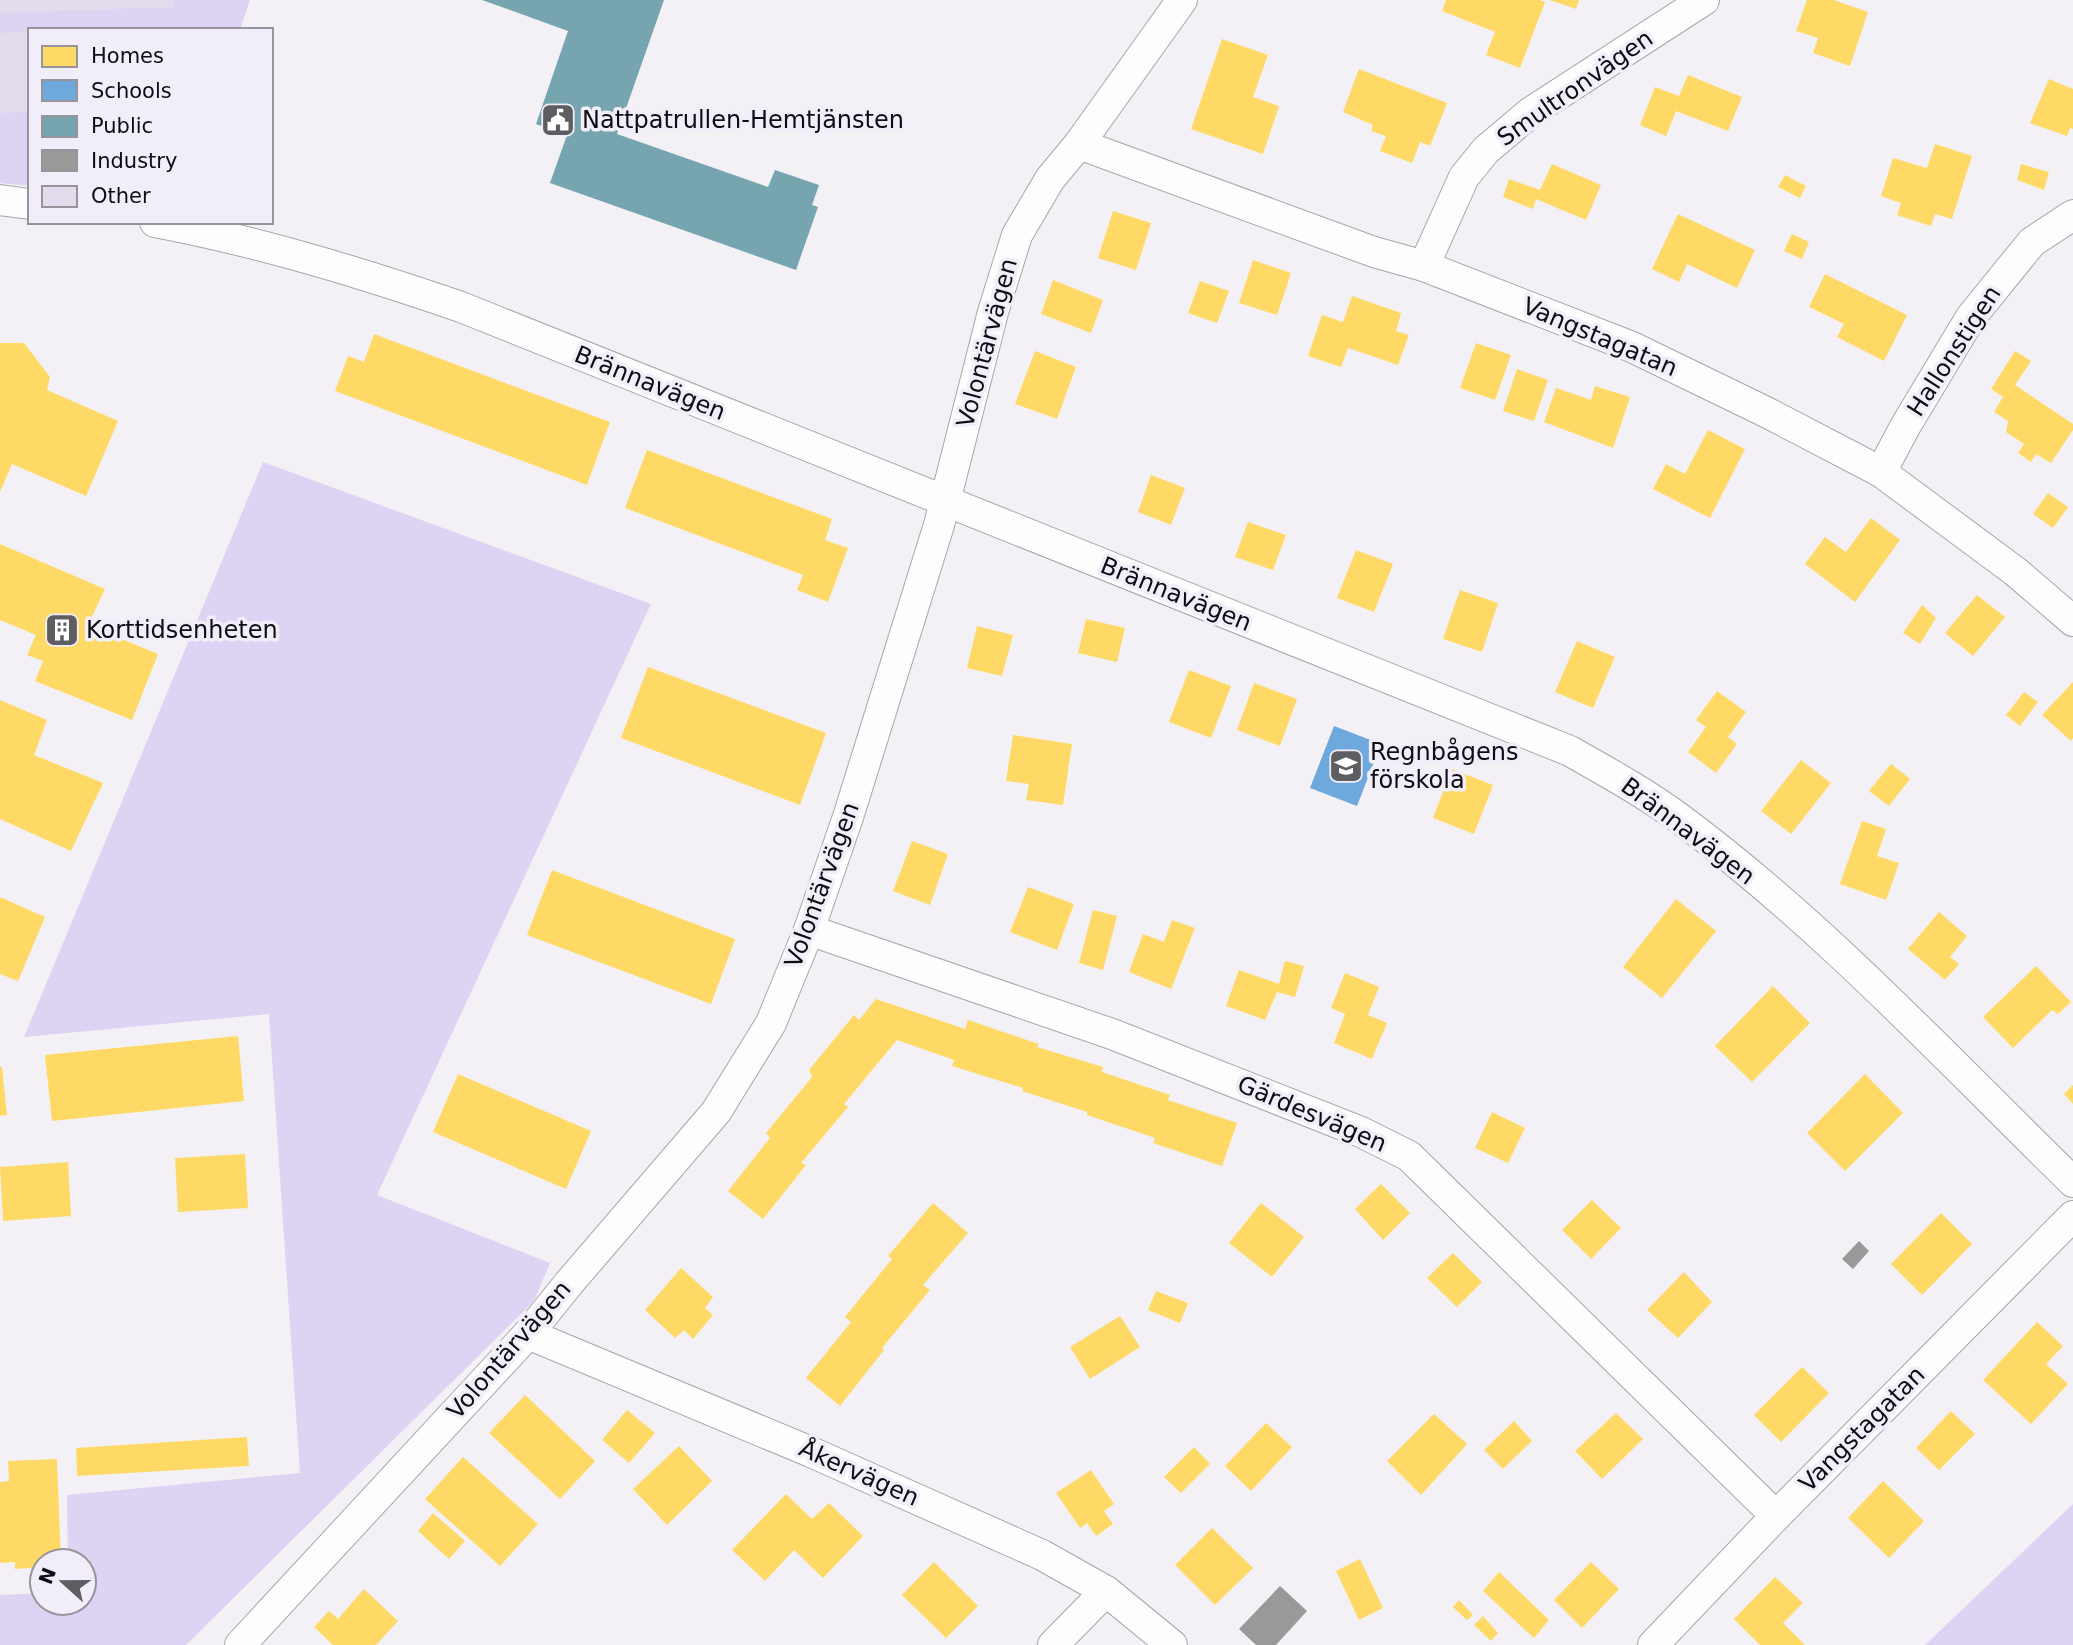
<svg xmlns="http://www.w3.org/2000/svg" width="2073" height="1645" font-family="'DejaVu Sans',sans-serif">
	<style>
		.green { fill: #ded3f2 }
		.homes { fill: #ffd966 }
		.schools { fill: #6fa8dc }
		.public { fill: #76a5af }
		.industry { fill: #999 }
		.building { fill: #e2dcec }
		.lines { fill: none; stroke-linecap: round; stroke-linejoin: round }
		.minor-casing { stroke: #a7a6aa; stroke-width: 32 }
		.minor { stroke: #fdfdfe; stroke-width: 30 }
		.labels { text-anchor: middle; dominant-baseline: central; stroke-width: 7; stroke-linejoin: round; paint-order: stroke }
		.street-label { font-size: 24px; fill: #0e0d11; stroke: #f2eef9 }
		.poi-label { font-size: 24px; fill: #0e0d11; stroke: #f2eef9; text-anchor: start }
	</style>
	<rect width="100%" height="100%" fill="#f3f1f6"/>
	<g class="green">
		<path d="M0,0H250L240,30H30V186L0,183Z"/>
		<path d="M263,462L651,604L377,1195L550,1263L534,1301L186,1645H0V1595L42,1593V1603H84V1561H68L67,1495L300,1473L269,1014L24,1037Z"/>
		<path d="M2073,1504V1645H1925Z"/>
	</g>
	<g class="homes">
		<path d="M1446,0H1539L1545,2L1520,68L1486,55L1495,32L1442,11Z"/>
		<path d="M1550,0H1579L1576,9Z"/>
		<path d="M1807,0H1834L1868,12L1850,66L1813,53L1818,38L1796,31Z"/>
		<path d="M1222,39L1268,55L1253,97L1279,106L1263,154L1191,129Z"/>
		<path d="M1359,69L1447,103L1430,146L1420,142L1412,163L1380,151L1386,136L1371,131L1373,125L1343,112Z"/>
		<path d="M1688,75L1742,97L1728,131L1676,111L1666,136L1640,125L1655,87L1679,96Z"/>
		<path d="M2049,79L2073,89V129L2070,128L2067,136L2030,123Z"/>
		<path d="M1935,144L1972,156L1952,219L1935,214L1931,226L1897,215L1901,203L1881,196L1893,158L1927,168Z"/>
		<path d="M1552,164L1601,185L1586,220L1536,199L1533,209L1503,197L1509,179L1540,190Z"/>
		<path d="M2021,164L2049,172L2044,190L2017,180Z"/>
		<path d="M1785,175L1806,186L1800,198L1778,187Z"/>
		<path d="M1113,211L1151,223L1136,270L1098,258Z"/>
		<path d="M1678,214L1755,250L1737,288L1687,264L1679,282L1652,269Z"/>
		<path d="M1792,234L1809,242L1802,259L1784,251Z"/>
		<path d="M1253,260L1291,273L1277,315L1239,303Z"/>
		<path d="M1825,274L1907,315L1884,361L1837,337L1844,324L1809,307Z"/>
		<path d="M1053,280L1103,300L1091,333L1041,314Z"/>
		<path d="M1200,281L1229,291L1217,323L1188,313Z"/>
		<path d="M1352,296L1401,313L1396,331L1409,335L1398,365L1348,348L1341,367L1308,356L1322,315L1343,322Z"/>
		<path d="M374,334L610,422L587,485L335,391L348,356L364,362Z"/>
		<path d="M0,343H24L50,377L47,390L118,421L86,496L12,464L0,492Z"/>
		<path d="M1476,343L1511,355L1495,400L1460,388Z"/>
		<path d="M1035,351L1076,367L1057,419L1015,404Z"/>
		<path d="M2015,351L2031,361L2015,385L2073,424V430L2051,463L2036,454L2031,462L2018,453L2024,444L2006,432L2008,421L1994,412L2003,397L1991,389Z"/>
		<path d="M1517,369L1548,380L1534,421L1503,411Z"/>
		<path d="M1595,386L1630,397L1613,448L1544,422L1556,388L1591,400Z"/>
		<path d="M1708,430L1745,449L1710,518L1653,489L1666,464L1685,474Z"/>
		<path d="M647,450L832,519L825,540L848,548L828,602L797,590L803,575L625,508Z"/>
		<path d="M1151,475L1185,488L1171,525L1138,512Z"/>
		<path d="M2048,493L2068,507L2053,528L2033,514Z"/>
		<path d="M1871,518L1900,540L1855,602L1805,564L1825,537L1846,552Z"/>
		<path d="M1248,522L1286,535L1273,570L1235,557Z"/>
		<path d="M0,544L105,589L88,625L158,654L132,720L35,681L43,661L27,655L36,635L0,620Z"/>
		<path d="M1356,550L1393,564L1374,612L1337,598Z"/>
		<path d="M1460,590L1498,603L1482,652L1443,639Z"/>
		<path d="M1977,595L2005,617L1973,656L1945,633Z"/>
		<path d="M1922,605L1936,618L1920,644L1903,633Z"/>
		<path d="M1086,619L1125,628L1117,662L1078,653Z"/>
		<path d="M977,626L1013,635L1002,676L967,668Z"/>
		<path d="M1577,641L1615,657L1593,708L1555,692Z"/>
		<path d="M648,667L826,733L800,805L621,738Z"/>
		<path d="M1189,670L1231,686L1211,738L1169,722Z"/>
		<path d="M2073,682V738L2071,741L2042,715Z"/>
		<path d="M1254,683L1297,699L1280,746L1237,730Z"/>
		<path d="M1717,691L1746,712L1728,737L1737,744L1716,773L1688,752L1706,727L1696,720Z"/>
		<path d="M2024,692L2038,702L2020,726L2006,715Z"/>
		<path d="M0,700L47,720L34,755L103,783L71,851L0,819Z"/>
		<path d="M1013,735L1072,744L1063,805L1026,800L1029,784L1006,781Z"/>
		<path d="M1801,760L1831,783L1791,834L1761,811Z"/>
		<path d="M1891,764L1910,779L1889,806L1869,791Z"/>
		<path d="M1452,769L1493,785L1474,834L1433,818Z"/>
		<path d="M1862,821L1886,829L1877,856L1899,863L1886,900L1840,884Z"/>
		<path d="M912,841L948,854L930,905L893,891Z"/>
		<path d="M552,870L735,939L711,1004L527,935Z"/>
		<path d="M1028,887L1074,904L1057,950L1010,932Z"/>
		<path d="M0,897L45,917L18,981L0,974Z"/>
		<path d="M1676,899L1716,931L1662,998L1623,967Z"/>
		<path d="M1093,910L1117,916L1103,970L1079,963Z"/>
		<path d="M1939,912L1967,936L1950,957L1959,964L1945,980L1908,949Z"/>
		<path d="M1172,920L1195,928L1171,989L1129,972L1143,934L1164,942Z"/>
		<path d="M1285,961L1304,966L1295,997L1277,992L1265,1020L1226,1006L1239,970L1279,984Z"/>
		<path d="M2036,966L2071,1002L2058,1014L2052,1010L2013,1048L1983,1017Z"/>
		<path d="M1345,973L1379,987L1368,1015L1387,1023L1372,1059L1334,1043L1345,1014L1331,1008Z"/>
		<path d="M1773,986L1810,1023L1752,1082L1715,1046Z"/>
		<path d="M876,999L965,1029L968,1020L1039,1044L1037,1047L1103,1067L1102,1072L1170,1095L1168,1100L1237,1123L1222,1166L1153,1143L1155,1138L1087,1115V1112L1022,1091L1023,1088L952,1066L954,1060L897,1040L844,1104L848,1107L801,1163L806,1165L763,1219L728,1191L770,1138L766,1133L812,1077L809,1070L854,1015L859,1020Z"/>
		<path d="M238,1036L244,1101L52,1121L45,1055Z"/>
		<path d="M0,1067H2L7,1115L0,1116Z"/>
		<path d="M458,1074L591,1131L566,1189L433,1132Z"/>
		<path d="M1865,1074L1903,1113L1845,1171L1807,1133Z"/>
		<path d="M2073,1085V1104L2064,1094Z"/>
		<path d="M1492,1112L1525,1128L1508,1163L1475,1148Z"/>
		<path d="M245,1154L248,1208L178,1212L175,1158Z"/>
		<path d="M68,1162L71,1216L3,1221L0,1167Z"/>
		<path d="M1381,1184L1410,1213L1383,1240L1355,1209Z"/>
		<path d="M1592,1200L1621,1228L1591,1259L1562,1230Z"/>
		<path d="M933,1203L968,1233L923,1285L930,1290L882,1348L884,1350L840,1406L806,1378L851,1322L845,1317L892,1259L888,1256Z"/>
		<path d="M1261,1203L1304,1237L1272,1277L1229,1243Z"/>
		<path d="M1941,1213L1972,1244L1922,1295L1891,1264Z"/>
		<path d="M1453,1253L1482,1282L1457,1307L1427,1278Z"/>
		<path d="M681,1268L713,1297L705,1308L713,1315L693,1339L684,1330L675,1338L645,1310Z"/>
		<path d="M1684,1272L1712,1302L1678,1338L1647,1310Z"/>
		<path d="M1156,1291L1188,1303L1180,1323L1148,1310Z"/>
		<path d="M1120,1316L1140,1347L1090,1379L1070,1347Z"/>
		<path d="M2037,1322L2063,1346L2046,1364L2068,1384L2031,1424L1983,1380Z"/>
		<path d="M1802,1367L1829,1393L1781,1442L1754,1415Z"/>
		<path d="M525,1395L595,1461L560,1499L489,1433Z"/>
		<path d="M627,1410L655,1433L629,1463L602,1440Z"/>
		<path d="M1951,1411L1975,1434L1939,1470L1916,1448Z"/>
		<path d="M1616,1413L1643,1439L1602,1479L1575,1451Z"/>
		<path d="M1434,1414L1467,1444L1421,1495L1387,1461Z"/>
		<path d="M1514,1421L1532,1441L1503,1469L1484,1450Z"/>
		<path d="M1266,1423L1292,1447L1251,1491L1225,1466Z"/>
		<path d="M247,1437L249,1466L77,1476L76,1448Z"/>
		<path d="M679,1446L712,1481L667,1525L633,1489Z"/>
		<path d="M1194,1447L1210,1464L1181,1493L1164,1477Z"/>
		<path d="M463,1457L538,1524L500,1566L425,1499Z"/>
		<path d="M57,1459L61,1561H42V1567L15,1569V1562L0,1563V1482L9,1481L8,1461Z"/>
		<path d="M1091,1470L1114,1504L1104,1511L1113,1524L1096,1536L1087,1523L1080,1528L1056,1493Z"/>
		<path d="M1883,1481L1924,1521L1889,1558L1848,1518Z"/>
		<path d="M786,1494L812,1519L829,1503L863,1536L823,1578L794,1550L765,1581L732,1550Z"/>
		<path d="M433,1513L465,1541L449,1559L418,1531Z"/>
		<path d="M1212,1528L1253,1568L1215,1605L1175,1565Z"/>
		<path d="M1360,1559L1383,1608L1359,1620L1336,1571Z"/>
		<path d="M934,1562L978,1606L946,1638L902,1595Z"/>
		<path d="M1591,1562L1619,1589L1582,1628L1554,1600Z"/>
		<path d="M1499,1572L1549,1620L1534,1638L1483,1591Z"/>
		<path d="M1775,1577L1803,1603L1783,1623L1805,1645H1760L1734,1619Z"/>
		<path d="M364,1589L398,1621L376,1645H333L314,1627L329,1611L338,1619Z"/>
		<path d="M1459,1600L1473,1615L1467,1620L1453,1607Z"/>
		<path d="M1483,1616L1498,1633L1491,1641L1474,1625Z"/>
	</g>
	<path class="schools" d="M1334,726L1381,744L1357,806L1310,788Z"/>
	<path class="public" d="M482,0H664L617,134L768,187L775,170L819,185L812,205L818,207L796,270L550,183L567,135L536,124L568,31Z"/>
	<g class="industry">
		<path d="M1859,1241L1869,1251L1853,1269L1842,1259Z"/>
		<path d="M1280,1586L1307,1611L1276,1645H1256L1239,1629Z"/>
	</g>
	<g class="building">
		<path d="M0,0H174V7L0,13Z"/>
		<path d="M30,32V112L0,113V33Z"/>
	</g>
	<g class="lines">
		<g class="minor-casing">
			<g id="minor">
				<path d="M1079,144L1374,252L1424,266L1632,347L1768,413L1881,472L2016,572L2073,621"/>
				<path d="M0,200L30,204"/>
				<path d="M155,222C260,242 359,272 461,307L1570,751C1607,772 1645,793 1679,818C1822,924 1946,1058 2073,1182"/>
				<path d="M1424,266L1464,177L1486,150L1531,112L1704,0"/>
				<path d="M1881,472L1906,425L1971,317L2032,242L2073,215"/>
				<path d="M809,930L1112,1034L1361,1132L1409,1156L1776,1516"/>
				<path d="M528,1334L811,1452L1042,1555L1106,1591L1172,1645"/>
				<path d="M240,1645L528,1334L569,1283L716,1112L771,1023L809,930L849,814L939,525L993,312L1017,235L1050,179L1079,144L1182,0"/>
				<path d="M1053,1645L1106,1591"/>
				<path d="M1653,1645L1776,1516L2073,1216"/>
			</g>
		</g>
		<use href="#minor" class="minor"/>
	</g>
	<defs>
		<g id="civic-square" transform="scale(1.75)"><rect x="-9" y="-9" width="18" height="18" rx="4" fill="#5e5d61" stroke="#f2eef9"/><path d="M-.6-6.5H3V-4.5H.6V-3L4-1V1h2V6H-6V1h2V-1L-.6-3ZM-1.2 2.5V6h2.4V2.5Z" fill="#fff"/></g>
		<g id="building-square" transform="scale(1.75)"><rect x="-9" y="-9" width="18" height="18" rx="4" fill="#5e5d61" stroke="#f2eef9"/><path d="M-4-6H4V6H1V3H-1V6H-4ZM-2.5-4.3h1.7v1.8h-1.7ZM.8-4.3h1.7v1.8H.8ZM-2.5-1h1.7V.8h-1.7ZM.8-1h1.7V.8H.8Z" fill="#fff"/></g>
		<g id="school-square" transform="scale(1.75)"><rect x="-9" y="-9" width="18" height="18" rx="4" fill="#5e5d61" stroke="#f2eef9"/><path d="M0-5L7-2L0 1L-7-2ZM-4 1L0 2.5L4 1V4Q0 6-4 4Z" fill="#fff"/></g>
	</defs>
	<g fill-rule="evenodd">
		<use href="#civic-square" x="558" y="120"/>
		<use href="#building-square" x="62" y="630"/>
		<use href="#school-square" x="1346" y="766"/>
	</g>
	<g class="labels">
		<g class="street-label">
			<text transform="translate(1575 88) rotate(-35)">Smultronvägen</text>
			<text transform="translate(1600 337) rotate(23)">Vangstagatan</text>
			<text transform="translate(987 343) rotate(-75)">Volontärvägen</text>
			<text transform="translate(1954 351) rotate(-57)">Hallonstigen</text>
			<text transform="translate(650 383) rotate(22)">Brännavägen</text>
			<text transform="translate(1176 594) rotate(22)">Brännavägen</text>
			<text transform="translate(1688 831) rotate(37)">Brännavägen</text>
			<text transform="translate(822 885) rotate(-70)">Volontärvägen</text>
			<text transform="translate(1312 1114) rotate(23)">Gärdesvägen</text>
			<text transform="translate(509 1350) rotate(-49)">Volontärvägen</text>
			<text transform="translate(1862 1429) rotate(-45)">Vangstagatan</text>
			<text transform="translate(859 1473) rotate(24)">Åkervägen</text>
		</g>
		<g class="poi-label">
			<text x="582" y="120">Nattpatrullen-Hemtjänsten</text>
			<text x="86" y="630">Korttidsenheten</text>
			<text x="1370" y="752">Regnbågens<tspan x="1370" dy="28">förskola</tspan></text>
		</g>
	</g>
	<rect x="28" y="28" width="245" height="196" fill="#f2eef9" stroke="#97949c" stroke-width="2"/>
	<rect x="42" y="46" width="35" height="21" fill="#ffd966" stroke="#97949c" stroke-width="2"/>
	<text x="91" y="63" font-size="21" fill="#0e0d11">Homes</text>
	<rect x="42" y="80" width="35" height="21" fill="#6fa8dc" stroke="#97949c" stroke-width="2"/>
	<text x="91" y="98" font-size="21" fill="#0e0d11">Schools</text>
	<rect x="42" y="116" width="35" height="21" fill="#76a5af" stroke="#97949c" stroke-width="2"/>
	<text x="91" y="133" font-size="21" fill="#0e0d11">Public</text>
	<rect x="42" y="150" width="35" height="21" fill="#999999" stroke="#97949c" stroke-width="2"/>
	<text x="91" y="168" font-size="21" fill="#0e0d11">Industry</text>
	<rect x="42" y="186" width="35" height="21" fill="#e2dcec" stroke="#97949c" stroke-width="2"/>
	<text x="91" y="203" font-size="21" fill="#0e0d11">Other</text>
	<g transform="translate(63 1582) rotate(291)"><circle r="33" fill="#f2eef9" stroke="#97949c" stroke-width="2"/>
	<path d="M0-5L12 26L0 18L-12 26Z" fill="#5e5d61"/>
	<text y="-10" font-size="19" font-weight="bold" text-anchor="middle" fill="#0e0d11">N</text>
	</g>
</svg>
